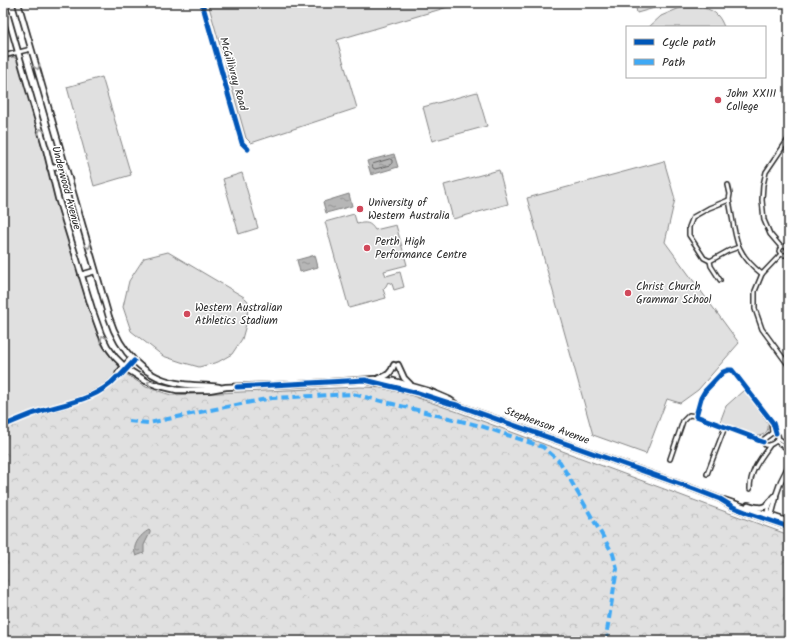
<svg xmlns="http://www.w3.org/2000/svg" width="792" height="644" font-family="Kalam,sans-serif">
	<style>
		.forest { fill: url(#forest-crowns); stroke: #868686 }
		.park { fill: #e0e0e0; stroke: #868686 }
		.water { fill: url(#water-ripples); stroke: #7e7e7e }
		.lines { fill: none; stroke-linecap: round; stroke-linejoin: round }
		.shore { stroke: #636363; stroke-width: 1 }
		.minor-casing { stroke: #2b2b2b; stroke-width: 6 }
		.tertiary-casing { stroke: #2b2b2b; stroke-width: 7 }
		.secondary-casing { stroke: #2b2b2b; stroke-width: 8 }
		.minor { stroke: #fff; stroke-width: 3 }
		.tertiary { stroke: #fff; stroke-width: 4 }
		.secondary { stroke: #fff; stroke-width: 4.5 }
		.quiet { stroke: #3fa9f5; stroke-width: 4; stroke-dasharray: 8 4; stroke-linecap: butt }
		.cycleway-casing { stroke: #fff; stroke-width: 8 }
		.cycleway { stroke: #0057b8; stroke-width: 5 }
		.oneway { stroke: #a0a0a0 }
		.poi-dot { fill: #d1495b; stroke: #fff; stroke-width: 1.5 }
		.labels { text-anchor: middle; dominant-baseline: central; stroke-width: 3; stroke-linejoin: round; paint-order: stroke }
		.street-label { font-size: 11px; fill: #2b2b2b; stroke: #fff }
		.poi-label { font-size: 11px; fill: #2b2b2b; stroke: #fff; text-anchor: start }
	</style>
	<defs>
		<pattern id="forest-crowns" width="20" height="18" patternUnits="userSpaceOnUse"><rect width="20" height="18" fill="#e0e0e0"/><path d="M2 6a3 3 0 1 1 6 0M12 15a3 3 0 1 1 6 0" fill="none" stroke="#c0c0c0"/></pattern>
		<pattern id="water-ripples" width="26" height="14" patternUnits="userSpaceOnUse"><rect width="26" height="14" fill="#b6b6b6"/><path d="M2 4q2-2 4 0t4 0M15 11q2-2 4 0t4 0" fill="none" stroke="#949494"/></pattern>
	</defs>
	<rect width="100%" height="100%" fill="#fff"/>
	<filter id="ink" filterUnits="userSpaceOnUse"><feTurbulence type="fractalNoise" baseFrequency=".025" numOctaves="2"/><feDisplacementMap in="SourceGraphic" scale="8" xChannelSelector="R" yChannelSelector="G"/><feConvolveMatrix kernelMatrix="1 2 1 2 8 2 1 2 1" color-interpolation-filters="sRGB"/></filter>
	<g filter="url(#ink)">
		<path class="forest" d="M126,374L146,387L171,395L360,387L390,388L458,412L707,505L789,535V641H3V428L28,418L66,408L92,398L114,384Z"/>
		<g class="park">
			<path d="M208,3H458V4L337,40L357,108L251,143L246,138Z"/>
			<path d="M635,3H672L637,13Z"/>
			<path d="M682,7C702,8 716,5 724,27H649L661,16Z"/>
			<path d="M13,57L17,59L19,62L40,139L54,192L87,303L100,342L108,354L117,363L119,367C105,396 51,404 23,414C16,417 10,420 3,423V59Z"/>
			<path d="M102,77L131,175L94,186L67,87Z"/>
			<path d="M477,92L487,126L432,141L423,107Z"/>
			<path d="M664,161L675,199L665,242L739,343L698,390L680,403L667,399L646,454L593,435L527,198Z"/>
			<path d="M499,170L508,204L453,219L444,185Z"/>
			<path d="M242,173L258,228L239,234L223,179Z"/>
			<path d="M354,214L357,224C366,222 370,222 375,230L396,225L407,265L384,271L386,276L400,272L404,287L394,290L392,284L388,282L386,286L383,289L386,298L349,308L325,222Z"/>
			<path d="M168,252L244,297L248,301L247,321L242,339L232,354L218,362L199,367L181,362L163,356L131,331L123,307L129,281L144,258Z"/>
			<path d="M744,390L768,423C769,431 766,434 759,436L720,422L726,406Z"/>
		</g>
		<g class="water">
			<path d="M394,154L398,167L371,175L367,161Z"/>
			<path d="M349,194L352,206L326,213L323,202Z"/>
			<path d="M315,255L318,267L300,272L297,260Z"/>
			<path d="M149,530L150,531V533L144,545V553L136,556C131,546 140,535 149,530Z"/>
		</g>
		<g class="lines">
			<path class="shore" d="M390,159L392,160V163L391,165L375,169L373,168L372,165L373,164Z"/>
			<g class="minor-casing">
				<g id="minor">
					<path d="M202,3L242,143L248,149"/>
					<path d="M3,56L31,49"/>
					<path d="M728,185L730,194L729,200C732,214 734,235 739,247C744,258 753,267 762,274"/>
					<path d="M781,247L770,234L764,220L762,200L763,185L766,172L789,138"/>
					<path d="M789,250L788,247L784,246L781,247L779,251L781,254L784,255H787L789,251"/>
					<path d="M781,254L762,274L755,291V309L762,329L789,366"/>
					<path d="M710,261L704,258L689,235V227L693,217L709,208L729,200"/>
					<path d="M720,280L711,266L710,261L728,251L739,247"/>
					<path d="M771,422L772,433"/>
					<path d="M772,433C786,433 774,447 765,445L763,442L764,439Z"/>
					<path d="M778,438L789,446"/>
					<path d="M776,441L789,450"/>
					<path d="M763,442L757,440L755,438L696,416L701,398L705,391L723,372L728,370H732L736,375L773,423L776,433"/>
					<path d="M670,459L683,421L689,415L696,416"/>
					<path d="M707,474L725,427"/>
					<path d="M750,489C750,470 760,460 770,445"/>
				</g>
			</g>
			<g class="tertiary-casing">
				<g id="tertiary">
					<path d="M117,377L118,373L131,358"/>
					<path d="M3,426C12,422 22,418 32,414C61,404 96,401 117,377L120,376L134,361"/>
					<path d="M767,515L772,513L776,498V495L781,481L789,465"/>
					<path d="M768,516L767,515C768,508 770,499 776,495"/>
				</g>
			</g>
			<g class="secondary-casing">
				<g id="secondary">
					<path d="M4,3L46,149L58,198L92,309L101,334L107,346L115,357L127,369L146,381L156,385L177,390H209L226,387L298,384L374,379L394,381L429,391L450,400L457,405"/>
					<path d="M18,3L109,317C120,352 144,379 182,384C194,386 207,385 219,387"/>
					<path d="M50,168L65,164"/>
					<path d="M81,275L95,271"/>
					<path d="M398,365L404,378L410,384"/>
					<path d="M379,378C388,376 391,373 394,365"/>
					<path d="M368,381L418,393L449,403L457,405L694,489L720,499L733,507L748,513L789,527"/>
					<path d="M724,500L789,522"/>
					<path d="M748,505C758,508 764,510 771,501"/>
				</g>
			</g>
			<use href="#minor" class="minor"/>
			<use href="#tertiary" class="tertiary"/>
			<use href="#secondary" class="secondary"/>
			<path class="quiet" d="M128,421L149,423L205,411L272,398L353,394L481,426L543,447L560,462L613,554L617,569L607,631L608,641"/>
			<g class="cycleway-casing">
				<g id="cycleway">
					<path d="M202,3L242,143L248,149"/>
					<path d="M237,387L365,380L418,393L449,403L457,405L694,489L720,499L733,507L748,513L789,527"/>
					<path d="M3,426C12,422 22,418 32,414C61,404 96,401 117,377L120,376L134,361"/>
					<path d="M763,442L757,440L755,438L696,416L701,398L705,391L723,372L728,370H732L736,375L773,423L776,433"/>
				</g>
			</g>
			<use href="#cycleway" class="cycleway"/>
		</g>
		<defs><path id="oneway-chevron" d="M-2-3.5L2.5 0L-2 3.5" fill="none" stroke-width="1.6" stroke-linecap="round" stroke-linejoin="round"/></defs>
		<g class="oneway">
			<use href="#oneway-chevron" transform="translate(37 67) rotate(74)"/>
			<use href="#oneway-chevron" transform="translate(41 131) rotate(-106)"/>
			<use href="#oneway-chevron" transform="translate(88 246) rotate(74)"/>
			<use href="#oneway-chevron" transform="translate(103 338) rotate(-116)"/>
			<use href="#oneway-chevron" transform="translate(150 383) rotate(-158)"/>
		</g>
	</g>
	<g class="poi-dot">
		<circle cx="718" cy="100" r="4"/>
		<circle cx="360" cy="209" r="4"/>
		<circle cx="367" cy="248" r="4"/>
		<circle cx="628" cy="293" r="4"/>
		<circle cx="187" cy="314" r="4"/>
	</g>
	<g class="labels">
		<g class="street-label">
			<text transform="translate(233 74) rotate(74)">McGillivray Road</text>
			<text transform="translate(66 188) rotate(75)">Underwood Avenue</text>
			<text transform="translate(547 426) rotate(20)">Stephenson Avenue</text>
		</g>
		<g class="poi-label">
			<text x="726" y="94">John XXIII<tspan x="726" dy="13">College</tspan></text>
			<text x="368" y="203">University of<tspan x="368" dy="13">Western Australia</tspan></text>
			<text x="375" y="242">Perth High<tspan x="375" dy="13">Performance Centre</tspan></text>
			<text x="636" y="287">Christ Church<tspan x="636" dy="13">Grammar School</tspan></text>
			<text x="195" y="308">Western Australian<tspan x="195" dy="13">Athletics Stadium</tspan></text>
		</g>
	</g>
	<rect width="792" height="644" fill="none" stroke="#fff" stroke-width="16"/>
	<rect x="8" y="8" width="776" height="628" fill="none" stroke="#2b2b2b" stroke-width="1.5" filter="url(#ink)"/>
	<rect x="626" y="26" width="140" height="52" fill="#ffffff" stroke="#aaaaaa"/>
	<rect x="634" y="39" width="20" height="6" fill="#0057b8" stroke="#aaaaaa"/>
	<text x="662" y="46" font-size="12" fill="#2b2b2b">Cycle path</text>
	<rect x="634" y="59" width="20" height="6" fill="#3fa9f5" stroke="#aaaaaa"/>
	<text x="662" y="66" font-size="12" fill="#2b2b2b">Path</text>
</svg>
